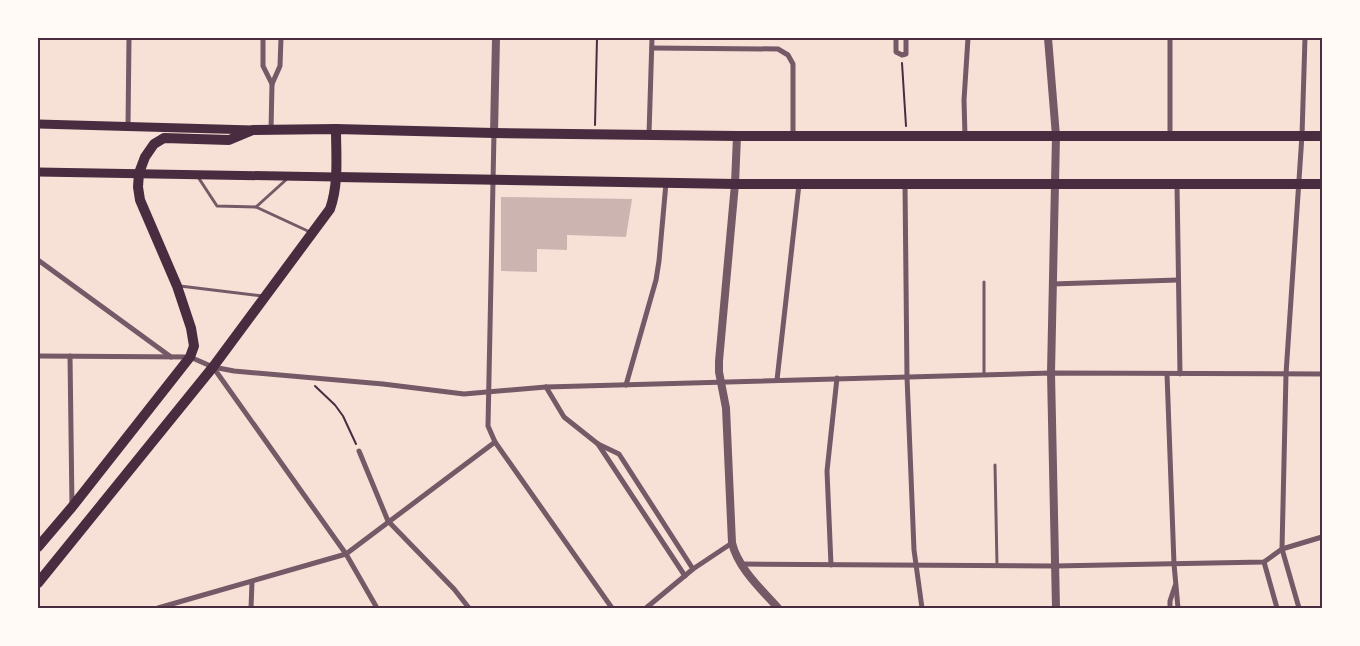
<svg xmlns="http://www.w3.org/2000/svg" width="1360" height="646" font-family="'Archivo Narrow',sans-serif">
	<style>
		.building { fill: #ccb4b1 }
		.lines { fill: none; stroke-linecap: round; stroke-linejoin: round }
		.path { stroke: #4a2c40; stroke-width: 2 }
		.service { stroke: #755966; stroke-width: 3 }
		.minor { stroke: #755966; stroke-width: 5 }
		.tertiary { stroke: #755966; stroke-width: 8 }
		.secondary { stroke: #4a2c40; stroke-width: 9 }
		.primary { stroke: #4a2c40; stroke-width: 10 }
		.neatline { fill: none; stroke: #4a2c40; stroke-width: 2 }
	</style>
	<rect width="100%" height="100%" fill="#f7e1d7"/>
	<path class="building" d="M501,197L632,199L626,237L567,235V250L537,249V272L501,271Z"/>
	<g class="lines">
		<g class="path">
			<path d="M902,63L906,126"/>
			<path d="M595,125L597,38"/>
			<path d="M315,386L335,405L343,416L356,444"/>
		</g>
		<g class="service">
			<path d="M198,177L217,206L256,207L288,178"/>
			<path d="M256,207L310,232"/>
			<path d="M984,282V375"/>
			<path d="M180,286L263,296"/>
			<path d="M995,465L997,565"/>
		</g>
		<g class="minor">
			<path d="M263,38V66L272,84"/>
			<path d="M896,38V52L902,55L906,54V38"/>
			<path d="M652,48L778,49L788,55L793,64V136"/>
			<path d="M128,126L129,38"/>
			<path d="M271,130L272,84L280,66L281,38"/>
			<path d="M494,133L488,426L495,442L612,608"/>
			<path d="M649,134L652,38"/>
			<path d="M965,136L964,100L968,38"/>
			<path d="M1170,136V38"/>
			<path d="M905,184L907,377L914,550L922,608"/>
			<path d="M1177,184L1180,374"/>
			<path d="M38,260L171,357"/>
			<path d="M1052,284L1178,280"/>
			<path d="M38,356L190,357L213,367L234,371L383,384L464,394L546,387L1051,373L1322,374"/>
			<path d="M70,356L72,506"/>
			<path d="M213,367L346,554L377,608"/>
			<path d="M1167,374L1174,564L1178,608"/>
			<path d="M777,380L799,184"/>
			<path d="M626,385L656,280L659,261L666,183"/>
			<path d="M546,387L564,417L598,444L619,454L693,569"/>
			<path d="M598,444L685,576"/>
			<path d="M359,451L388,521L454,589L469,608"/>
			<path d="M1264,562L1277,608"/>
			<path d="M741,564L1054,566L1264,562L1282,549L1322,537"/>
			<path d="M831,565L827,471L837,378"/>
			<path d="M158,608L346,554L495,442"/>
			<path d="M251,608L252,582"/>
			<path d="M646,608L693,569L732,543"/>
			<path d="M1170,608V601L1175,586"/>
			<path d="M1299,608L1282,549L1286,374L1302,135L1305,38"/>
		</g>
		<g class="tertiary">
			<path d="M1048,38L1056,136L1051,373L1056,608"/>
			<path d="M494,133L496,38"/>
			<path d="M737,136L735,184L719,361V372L726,408L732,543C738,568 761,589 778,608"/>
		</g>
		<g class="secondary">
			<path d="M38,124L253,130"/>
			<path d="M38,172L336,177"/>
		</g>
		<g class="primary">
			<path d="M336,177L735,184H1322"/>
			<path d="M38,547L72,507L190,357L194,346L191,328L177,286L140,200L138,187L139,173L145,157L154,144L164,138L229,140L253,130L336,129L494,133L737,136H1322"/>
			<path d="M38,583L213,367L330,209C339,184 336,155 336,129"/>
		</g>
	</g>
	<rect width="1360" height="646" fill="none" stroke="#fffaf5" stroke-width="78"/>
	<rect x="39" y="39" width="1282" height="568" class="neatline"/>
</svg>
